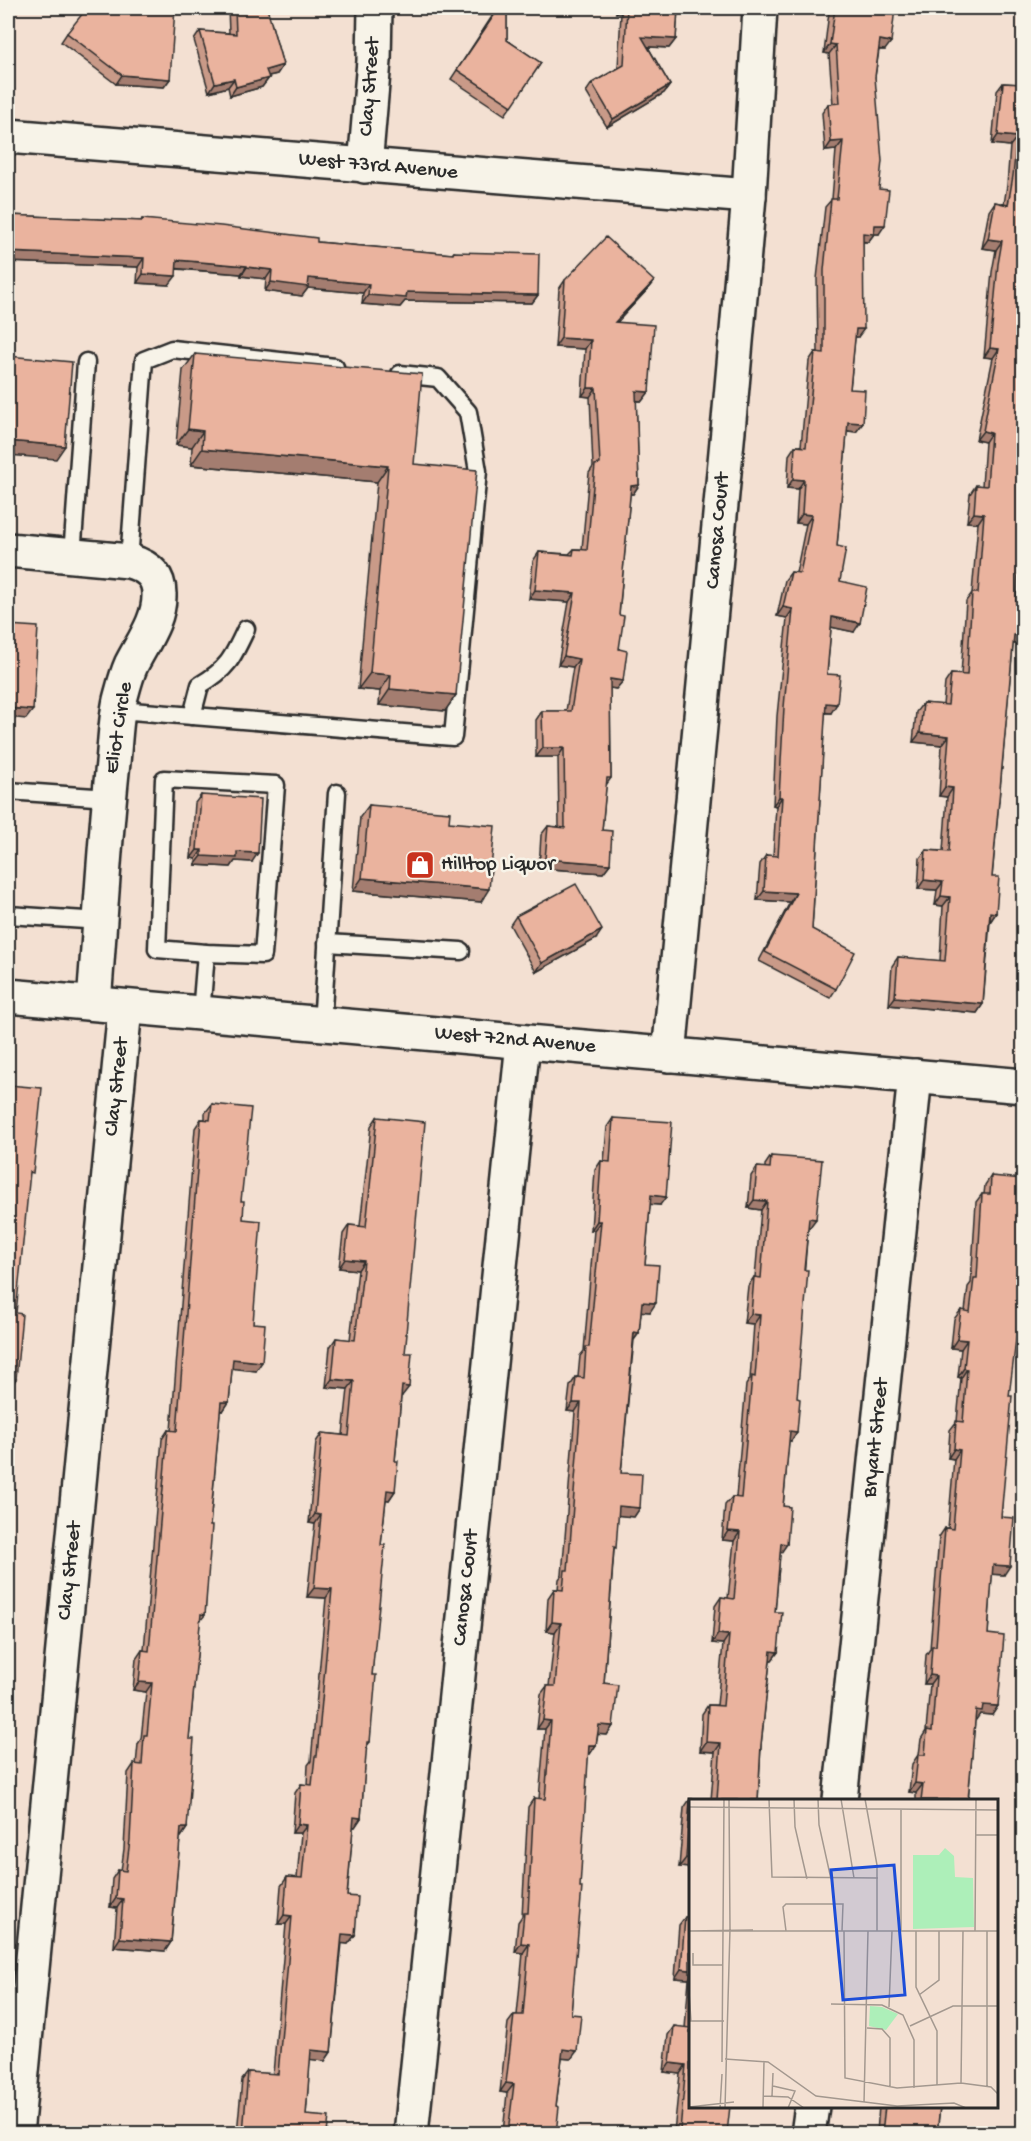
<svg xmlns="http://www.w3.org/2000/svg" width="1031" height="2141" font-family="'Gochi Hand',sans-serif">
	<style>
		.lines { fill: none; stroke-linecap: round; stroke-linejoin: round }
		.lane-casing { stroke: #2b2b2b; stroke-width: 21 }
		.street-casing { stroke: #2b2b2b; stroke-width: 38 }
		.secondary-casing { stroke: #2b2b2b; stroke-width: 38 }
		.lane { stroke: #f7f3e8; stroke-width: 16 }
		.street { stroke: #f7f3e8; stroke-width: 33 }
		.secondary { stroke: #f7f3e8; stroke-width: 33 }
		.wall { fill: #c99a88; stroke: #2b2b2b; stroke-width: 1.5 }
		.shaded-wall { fill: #a47d6f; stroke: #2b2b2b; stroke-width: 1.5 }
		.building { fill: #eab39e; stroke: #2b2b2b; stroke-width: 1.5 }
		.labels { text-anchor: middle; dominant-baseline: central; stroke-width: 5; stroke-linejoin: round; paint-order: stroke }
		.street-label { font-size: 21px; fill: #2b2b2b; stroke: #f7f3e8 }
		.poi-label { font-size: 21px; fill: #2b2b2b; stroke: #f7f3e8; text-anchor: start }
		.inset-road { fill: none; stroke: #a3988f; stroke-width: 1.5 }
		.view { fill: #1d4ed8; fill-opacity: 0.15; stroke: #1d4ed8; stroke-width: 3 }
		.inset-edge { fill: none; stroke: #2b2b2b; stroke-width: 3 }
	</style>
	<rect width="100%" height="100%" fill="#f3e0d2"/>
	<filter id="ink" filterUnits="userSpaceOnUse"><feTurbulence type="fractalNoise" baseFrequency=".0167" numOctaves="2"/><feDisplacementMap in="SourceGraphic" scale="12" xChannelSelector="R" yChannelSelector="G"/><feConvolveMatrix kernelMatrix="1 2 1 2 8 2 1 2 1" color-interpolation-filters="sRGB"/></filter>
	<g filter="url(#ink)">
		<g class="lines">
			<g class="lane-casing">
				<g id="lane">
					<path d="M72,556L86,362"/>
					<path d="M129,561L144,360L172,349L335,367"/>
					<path d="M119,710L453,737L478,471L468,412L438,378L400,374"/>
					<path d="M192,716L200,685C228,669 233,657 246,629"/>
					<path d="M164,779L276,785L263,955L206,953L157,949Z"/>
					<path d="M8,791L109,798"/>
					<path d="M8,915L101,921"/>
					<path d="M327,943L461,951"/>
					<path d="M201,1014L206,953"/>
					<path d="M322,1025L337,793"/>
				</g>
			</g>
			<g class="street-casing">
				<g id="street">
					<path d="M8,136L749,196"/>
					<path d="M365,166L374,61L375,8"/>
					<path d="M8,550L129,561C146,566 159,574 159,594C160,620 142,643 131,665C126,676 123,689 120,700C115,723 115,748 112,772C104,849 100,926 94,1003"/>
					<path d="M669,1055L730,409L749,196L760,8"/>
					<path d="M840,1800L915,1076"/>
					<path d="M16,2134L125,1008"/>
					<path d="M411,2134L523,1042"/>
					<path d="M808,2134L812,2106"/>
				</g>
			</g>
			<g class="secondary-casing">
				<path id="secondary" d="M8,996L1024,1086"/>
			</g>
			<use href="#lane" class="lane"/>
			<use href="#street" class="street"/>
			<use href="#secondary" class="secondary"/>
		</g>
		<g class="wall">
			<path d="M228,8H267L283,65L277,74L268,76L269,78L262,87L230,96L228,87L209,92L194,40L200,31L229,33Z"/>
			<path d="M449,8H507V40L541,63L505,115L451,79L493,15H449Z"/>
			<path d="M616,8H678L676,39L669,48L648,47L670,85L664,93L607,127L586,92L592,83L618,68L621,13H616Z"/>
			<path d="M832,8H895L885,50H879L875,77L879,234H874L868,242H863L858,337H855L850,389L863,423L856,432L847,431L837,546L840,581L854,632L831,627L827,674L831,713H825L812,929L836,989L830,998L759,961L790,902L757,900L760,864L766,855L773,856L776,806L773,805L777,716L787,618L777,616L785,580L791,572L796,573L806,524L796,523L798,489L787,488L789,455L795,446H801L809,361L815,352H818L817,279L825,207L832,199L836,150L825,151L822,113L828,104H833L829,54L824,53L829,12Z"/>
			<path d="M1023,26V526L1021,533L1016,603L1015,644H1013L992,877L996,913L990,922L983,1004L977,1013L889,1005L892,966L898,957L940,961L943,906L935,905L937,890L918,889L920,858L926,850L943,851L947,797L939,796L942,745L913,742L916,712L923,703L943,705L945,683L951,674L961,675L966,601L972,593L978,523L967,522L970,494L976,485L982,486L985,442L976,440L993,358L984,357L992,272L996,250L982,248L989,211L995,202L1004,204L1007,185L1010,146L992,144L997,91L1003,83L1018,84Z"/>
			<path d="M67,33L170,79L164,87L116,84L61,42Z"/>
			<path d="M8,215L141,221L142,219L317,242L452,254L454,252L538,295L532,303L405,301L400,307L362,304L363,293L308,288L302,296L265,291L266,279L241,276V274L176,269L169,285L137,283L138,267L8,262Z"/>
			<path d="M565,280L647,290L617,322L649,392L642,401H636L639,485L633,494H630L619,615V649L623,681L616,689L610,688L611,778L606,785L602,830L610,864L603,873L539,868L541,835L548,826L559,827L558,757H536V720L542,711H566L573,667L558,665L569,602L529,599L533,561L539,552L569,554L574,549H582L589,473L593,467L590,397L582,396L585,349L555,347L559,289Z"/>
			<path d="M195,354L414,464L456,695L445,711L379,705L380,691L358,689L377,482L191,465L192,447L176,445L183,370Z"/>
			<path d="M201,795L252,862L235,861L231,867L195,865L196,859L191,858L195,803Z"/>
			<path d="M369,805L449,822L481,902L353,891L360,817Z"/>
			<path d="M516,916L596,939L536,972L510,925Z"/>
			<path d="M212,1104L241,1201L253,1323L256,1371L232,1368L229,1402L223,1411H220L210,1526L205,1615L200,1621L189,1739L187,1828L181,1837H180L171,1942L165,1951L114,1947L117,1908L110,1907L112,1879L118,1870L121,1871L124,1849L128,1773L134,1764L136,1765L138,1744L141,1739L146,1692L133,1690L136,1659L142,1650H144L162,1439L168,1430L171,1431L195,1128L201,1119H205V1113Z"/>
			<path d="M377,1117L406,1334L405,1353L402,1396H401L395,1461V1491L389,1500L386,1499L381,1545L372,1675L370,1742L366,1747L361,1818L355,1827H353L347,1896L355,1935L348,1944L342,1943L331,2052L325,2061L310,2059L306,2115L327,2133H237L242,2080L248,2072L273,2074L286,1924H278L281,1886L287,1877L297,1878L301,1833H292L295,1793L301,1784L307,1785L308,1765L311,1761L326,1598L307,1597L315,1524L309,1523L316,1442L322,1433L343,1435L348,1389L326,1387L330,1347L336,1338L350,1340L358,1270L339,1268L343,1234L349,1225L360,1226L371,1126Z"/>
			<path d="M613,1118L660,1205L650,1204L645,1264L650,1312L641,1311L639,1333L634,1340L621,1473L640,1508L634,1517L618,1515L614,1550L604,1683L613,1726L607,1735L598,1734L596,1745L590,1754H588L571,2014V2059L562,2058L556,2106V2133H503L507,2093L500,2092L508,2023L514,2015H517L523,1953L515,1952L518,1922L522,1916L528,1807L534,1798L539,1799L545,1729H537L541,1694L547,1686H549L555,1632L546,1631L548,1598L554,1589H558L559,1579L562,1575L575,1412L567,1411L570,1386L576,1377H578L580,1356L584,1351L594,1230H591L595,1170L601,1161L604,1162L607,1127Z"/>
			<path d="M771,1156L810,1227H808L791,1441L789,1440L783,1506L787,1544L780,1553L775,1612L778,1652L772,1660H770L761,1745L758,1800H690V1868L679,1867L684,1808L690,1799L711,1800L715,1752L700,1751L702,1714L708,1705H717L723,1644L712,1643L715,1606L721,1597L728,1598L734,1541L722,1540L725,1505L732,1497H736L746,1385L750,1379L754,1324L744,1323L748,1286L754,1277H755L761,1210L748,1208L751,1176L757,1167L765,1168V1165Z"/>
			<path d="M991,1176L1009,1396L1001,1517L1004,1575L992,1574L988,1634L998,1706L992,1715L980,1714L975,1719L968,1800H916V1793L909,1792L912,1764L918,1755H919L921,1739L926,1731L930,1684H924L926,1655L930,1649L939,1537L945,1528H948L954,1459L948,1458L950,1430L957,1421L961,1378L958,1377L961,1349L951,1348L954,1319L961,1310L965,1311L968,1287L971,1283L976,1202L982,1194H984L985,1185Z"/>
			<path d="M685,1917H690V2106L727,2133H673L674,2132L680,2074L664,2072L668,2035L674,2026L685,2028L689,1979L675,1978L679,1925Z"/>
			<path d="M879,2106H940L937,2133H877Z"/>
		</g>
		<g class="shaded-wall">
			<path d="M454,8H499L493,15H449Z"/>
			<path d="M620,8H626L621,13H616Z"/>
			<path d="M642,37L676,39L669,48L636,46Z"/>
			<path d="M880,40L891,42L885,50L874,49Z"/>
			<path d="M830,44L836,45L829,54L824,53Z"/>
			<path d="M283,65L277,74L260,78L266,70Z"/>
			<path d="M122,75L170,79L164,87L116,84Z"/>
			<path d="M269,78L262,87L230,96L236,87Z"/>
			<path d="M234,79L228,87L209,92L215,83Z"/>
			<path d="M670,85L664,93L607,127L613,119Z"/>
			<path d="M998,135L1017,137L1010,146L992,144Z"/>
			<path d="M843,141L836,150L825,151L831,142Z"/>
			<path d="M875,225H885L879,234H874L868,242L857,241L863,233Z"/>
			<path d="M988,239L1002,241L996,250L982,248Z"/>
			<path d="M8,252L144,258L138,267L8,262Z"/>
			<path d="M177,260L247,266L241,274L171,268Z"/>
			<path d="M247,267L272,270L266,279L241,276Z"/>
			<path d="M143,274L176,276L169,285L137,283Z"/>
			<path d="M309,278L369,284L363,293L308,288L302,296L265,291L271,282Z"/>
			<path d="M654,281L647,290L609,331L615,322Z"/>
			<path d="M407,292L538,295L532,303L405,301L400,307L362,304L368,295Z"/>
			<path d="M856,329H864L858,337H849Z"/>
			<path d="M561,338L591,340L585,349L555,347Z"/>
			<path d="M990,348L999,349L993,358L984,357Z"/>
			<path d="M588,388H596L590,397L582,396Z"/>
			<path d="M636,391L649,392L642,401L629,400Z"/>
			<path d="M848,422L863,423L856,432L842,430Z"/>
			<path d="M188,429L203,431L192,447L176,445Z"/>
			<path d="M983,431L991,433L985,442L976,440Z"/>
			<path d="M8,441L65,446L56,459L8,455Z"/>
			<path d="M202,449L388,466L377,482L191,465Z"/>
			<path d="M793,479L804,480L798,489L787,488Z"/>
			<path d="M639,485L633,494H624L631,486Z"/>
			<path d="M974,513L984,514L978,523L967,522Z"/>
			<path d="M802,514L812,515L806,524L796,523Z"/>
			<path d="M535,590L575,593L569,602L529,599Z"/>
			<path d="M783,607L793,609L787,618L777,616Z"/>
			<path d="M832,617L860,623L854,632L826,626Z"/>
			<path d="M1014,635H1021L1015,644L1008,643Z"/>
			<path d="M564,656L579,659L573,667L558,665Z"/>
			<path d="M370,673L391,675L380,691L358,689Z"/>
			<path d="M610,679L623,681L616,689L604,687Z"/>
			<path d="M390,689L456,695L445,711L379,705Z"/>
			<path d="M826,703L837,704L831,713L819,712Z"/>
			<path d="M8,708L33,710L26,719L8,717Z"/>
			<path d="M920,733L949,736L942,745L913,742Z"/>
			<path d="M543,748H564L558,757H536Z"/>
			<path d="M945,787L953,788L947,797L939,796Z"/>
			<path d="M779,797H782L776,806L773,805Z"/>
			<path d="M197,850H202L196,859L191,858Z"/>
			<path d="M237,852L258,853L252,862L235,861L231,867L195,865L202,856Z"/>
			<path d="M545,859L610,864L603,873L539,868Z"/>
			<path d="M362,878L489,889L481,902L353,891Z"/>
			<path d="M924,880L943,882L937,890L918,889Z"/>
			<path d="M764,891L796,893L790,902L757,900Z"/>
			<path d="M941,896L950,897L943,906L935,905Z"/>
			<path d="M990,912L996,913L990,922Z"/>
			<path d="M602,930L596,939L536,972L542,963Z"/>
			<path d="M895,997L983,1004L977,1013L889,1005Z"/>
			<path d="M651,1195L666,1197L660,1205L645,1204Z"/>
			<path d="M754,1200L767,1201L761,1210L748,1208Z"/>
			<path d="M809,1218L816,1219L810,1227H802Z"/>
			<path d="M597,1221H601L594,1230H591Z"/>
			<path d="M345,1259L364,1261L358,1270L339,1268Z"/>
			<path d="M642,1302L656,1303L650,1312L636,1311Z"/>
			<path d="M751,1314L760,1315L754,1324L744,1323Z"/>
			<path d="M634,1332L639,1333L633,1341Z"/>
			<path d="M957,1339L967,1340L961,1349L951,1348Z"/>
			<path d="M233,1359L262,1362L256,1371L227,1368Z"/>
			<path d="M964,1368L967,1369L961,1378L958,1377Z"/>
			<path d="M8,1379H16L10,1388H8Z"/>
			<path d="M332,1379L354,1381L348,1389L326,1387Z"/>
			<path d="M402,1386L409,1387L402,1396L396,1395Z"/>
			<path d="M221,1402H229L223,1411L215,1410Z"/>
			<path d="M573,1403H581L575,1412L567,1411Z"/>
			<path d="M790,1431L797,1432L791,1441L783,1440Z"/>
			<path d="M954,1449L960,1450L954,1459L948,1458Z"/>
			<path d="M387,1490L395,1491L389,1500L380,1499Z"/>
			<path d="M619,1506L640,1508L634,1517L613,1515Z"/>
			<path d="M315,1514L321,1515L315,1524L309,1523Z"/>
			<path d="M728,1531L740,1532L734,1541L722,1540Z"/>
			<path d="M781,1543L787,1544L781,1553L775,1552Z"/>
			<path d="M993,1565L1010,1566L1004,1575L987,1574Z"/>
			<path d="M314,1588L332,1589L326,1598L307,1597Z"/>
			<path d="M552,1622L561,1623L555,1632L546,1631Z"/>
			<path d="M718,1634L729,1635L723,1644L712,1643Z"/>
			<path d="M771,1651L778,1652L772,1660H765Z"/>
			<path d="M930,1675L936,1676L930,1684H924Z"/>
			<path d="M139,1682L152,1683L146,1692L133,1690Z"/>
			<path d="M983,1705L998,1706L992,1715L980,1714L976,1720L970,1719L976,1710Z"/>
			<path d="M543,1720L551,1721L545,1729H537Z"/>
			<path d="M599,1725L613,1726L607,1735L593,1734Z"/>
			<path d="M706,1742L721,1743L715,1752L700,1751Z"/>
			<path d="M589,1745H596L590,1754L582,1753Z"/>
			<path d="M915,1783L923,1784L916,1793L909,1792Z"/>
			<path d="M354,1817L361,1818L355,1827L348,1826Z"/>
			<path d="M298,1824L307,1825L301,1833H292Z"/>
			<path d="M181,1828H187L181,1837H175Z"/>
			<path d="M686,1858L690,1859V1868L679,1867Z"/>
			<path d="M116,1898L123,1899L117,1908L110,1907Z"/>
			<path d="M284,1915L292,1916L286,1924H278Z"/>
			<path d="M342,1934L355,1935L348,1944L336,1943Z"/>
			<path d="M120,1938L171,1942L165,1951L114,1947Z"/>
			<path d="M521,1943L529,1944L523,1953L515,1952Z"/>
			<path d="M681,1969L690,1970V1976L689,1979L675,1978Z"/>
			<path d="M563,2049L577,2051L571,2059L557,2058Z"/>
			<path d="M311,2050L331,2052L325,2061L305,2059Z"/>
			<path d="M670,2063L686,2065L680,2074L664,2072Z"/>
			<path d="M506,2083L514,2084L507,2093L500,2092Z"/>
		</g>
		<g class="building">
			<path d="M87,8H175L170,79L122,75L67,33Z"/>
			<path d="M235,8H267L283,65L266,70L269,78L236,87L234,79L215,83L200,31L236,34Z"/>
			<path d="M499,8H507V40L541,63L512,106L457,70Z"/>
			<path d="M627,8H678L676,39L642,37L670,85L613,119L592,83L624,65Z"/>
			<path d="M835,8H895L891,42L880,40L875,77L882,161L879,189L889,190L885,225H875L874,234L863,233L864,329H856L850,389L865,390L863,423L848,422L837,546L846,548L840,581L867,587L860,623L832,617L827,674L840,675L837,704L826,703L812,929L855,952L836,989L765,952L796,893L764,891L766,855L778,856L782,797H779L784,707L793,609L783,607L791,572L800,573L812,515L802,514L804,480L793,479L795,446L806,447L815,352L824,353V270L831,199H837L843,141L831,142L828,104L840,103L836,45L830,44Z"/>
			<path d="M1003,83L1023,84V529H1021L1016,603H1023L1021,635H1014L992,877H999L996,913L990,912L983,1004L895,997L898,957L945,961L950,897L941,896L943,882L924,880L926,850L949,852L953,788L945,787L949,736L920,733L923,703L948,705L951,674L967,675L972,593H978L984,514L974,513L976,485L987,486L991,433L983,431L999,349L990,348L998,264L1002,241L988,239L995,202L1008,205L1013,176L1017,137L998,135Z"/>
			<path d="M8,215L142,221V219L221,226L317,238V242L453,254L454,252L539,254L538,295L407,292L406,298L368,295L369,284L309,278L308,287L271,282L272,270L247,267V266L177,260L176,276L143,274L144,258L8,252Z"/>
			<path d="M606,237L654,281L615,322L654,325L649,392L636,391L639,485L631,486L619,615L624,616L619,649L627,651L623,681L610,679L611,778H607L602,830L612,831L610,864L545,859L548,826L565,828L564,748H543L542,711H571L579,659L564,656L575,593L535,590L539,552L573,555L574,549L587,550L595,465L600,464L596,388H588L591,340L561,338L565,280Z"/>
			<path d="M195,354L422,374L414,464L477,470L456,695L390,689L391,675L370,673L388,466L202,449L203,431L188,429Z"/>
			<path d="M8,356L72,362L65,446L8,441Z"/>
			<path d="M8,625L38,627L33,710L8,708Z"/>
			<path d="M201,795L261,799L258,853L237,852V858L202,856V850H197Z"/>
			<path d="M369,805L450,812L449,822L495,826L489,889L362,878Z"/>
			<path d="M576,884L602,930L542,963L516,916Z"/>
			<path d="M8,1085L42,1088L33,1173L30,1172L16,1313L22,1314L16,1379H8Z"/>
			<path d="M212,1104L251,1108L241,1201H244L243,1219L261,1221L253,1323L265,1324L262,1362L233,1359L229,1402H221L210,1526H212L205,1615L201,1614L189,1739H194L187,1828H181L171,1942L120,1938L123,1899L116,1898L118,1870L126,1871L130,1840L134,1764L142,1765L144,1735H147L152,1683L139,1682L142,1650L149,1651L168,1430L177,1431L201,1119L210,1120Z"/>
			<path d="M377,1117L425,1122L406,1334H407L405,1353H412L409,1387L402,1386L395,1461H398L395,1491L387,1490L381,1545H385L372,1675H376L370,1742H367L361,1818L354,1817L347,1896L358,1897L355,1935L342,1934L331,2052L311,2050L306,2115L329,2117L327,2133H243L248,2072L278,2074L292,1916L284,1915L287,1877L302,1878L307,1825L298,1824L301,1784L312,1785L315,1756H317L332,1589L314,1588L321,1515L315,1514L322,1433L349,1436L354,1381L332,1379L336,1338L355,1340L364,1261L345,1259L349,1225L366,1227Z"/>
			<path d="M613,1118L672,1122L666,1197L651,1195L645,1264L659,1265L656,1303L642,1302L639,1333L634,1332L621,1473L642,1474L640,1508L619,1506L616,1548L614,1547L604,1683L618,1685L613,1726L599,1725L596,1745H589L580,1887H582L571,2014L581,2015L577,2051L563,2049L556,2106L559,2107L556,2133H508L514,2084L506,2083L514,2015H523L529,1944L521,1943L524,1913H528L534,1798L545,1799L551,1721L543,1720L547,1686H555L561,1623L552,1622L554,1589L563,1590L565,1570H568L581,1403H573L576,1377L584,1378L586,1347H589L601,1221H597L601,1161L610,1162Z"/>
			<path d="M771,1156L822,1160L816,1219L809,1218L804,1270H808L797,1398L800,1399L797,1432L790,1431L783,1506L790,1507L787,1544L781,1543L775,1612H782L778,1652L771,1651L761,1745L758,1800H717L721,1743L706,1742L708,1705L723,1706L729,1635L718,1634L721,1597L734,1599L740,1532L728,1531L732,1497L741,1498L752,1376L755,1377L760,1315L751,1314L754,1277L761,1278L767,1201L754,1200L757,1167L770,1168Z"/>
			<path d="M991,1176L1023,1179V1284L1009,1396H1012L1001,1517L1014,1518L1010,1566L993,1565L989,1619L988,1634L1004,1636L998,1706L983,1705L982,1711L976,1710L968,1800H921L923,1784L915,1783L918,1755H925L927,1730L932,1731L936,1676L930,1675L932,1646H936L945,1528L953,1529L960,1450L954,1449L956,1421L963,1422L967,1369L964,1368L967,1340L957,1339L961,1310L970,1312L974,1278H977L982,1194H990Z"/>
			<path d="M8,1430H13L10,1462H8Z"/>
			<path d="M690,1799L717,1800H690V1859L686,1858Z"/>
			<path d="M685,1917H690V1970L681,1969Z"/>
			<path d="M690,2021V2106H730L727,2133H676V2129L680,2130L686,2065L670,2063L674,2026L690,2028Z"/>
			<path d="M885,2106H940L937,2133H882Z"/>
		</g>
	</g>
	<defs>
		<g id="shop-square" transform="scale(1.5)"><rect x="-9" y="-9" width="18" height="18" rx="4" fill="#c8321e" stroke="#f7f3e8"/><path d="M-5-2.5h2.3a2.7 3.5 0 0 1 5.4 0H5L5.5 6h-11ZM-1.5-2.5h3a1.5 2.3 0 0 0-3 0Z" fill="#fff"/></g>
	</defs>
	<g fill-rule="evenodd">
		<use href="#shop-square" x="420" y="865"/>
	</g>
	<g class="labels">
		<g class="street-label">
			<text transform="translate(371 87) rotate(-86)">Clay Street</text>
			<text transform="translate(378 167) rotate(5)">West 73rd Avenue</text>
			<text transform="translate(719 531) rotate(-85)">Canosa Court</text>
			<text transform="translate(120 728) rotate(-81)">Eliot Circle</text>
			<text transform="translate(515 1041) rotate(5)">West 72nd Avenue</text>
			<text transform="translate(118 1087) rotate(-84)">Clay Street</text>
			<text transform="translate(877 1438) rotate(-84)">Bryant Street</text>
			<text transform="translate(71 1571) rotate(-84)">Clay Street</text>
			<text transform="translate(467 1588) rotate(-84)">Canosa Court</text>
		</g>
		<g class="poi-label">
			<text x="441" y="865">Hilltop Liquor</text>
		</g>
	</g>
	<g transform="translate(689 1799)">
		<rect width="309" height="309" fill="#f3e0d2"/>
		<path d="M256,49L265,57L266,78L284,79L285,128L224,130V56H250ZM181,207L193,208L209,215L197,231L180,227Z" fill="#adefb9"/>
		<path class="inset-road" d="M80,0L83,78L189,79M105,0L106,28L118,80M129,0L130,26L142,80M152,0L165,79M176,0L188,66V132M0,8L309,11M286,36H309M0,132L64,131M10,132H309M97,132L94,108L97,105H154L153,132M155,132L156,279L208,289L272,284L302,288L309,295M212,132V10M227,132V188L248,232V286M286,132L287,0M298,132V288M4,154V166H34M0,193L2,222M230,196L250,181V132M142,205L193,206L214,216L225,241V289M200,208L203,132M0,222H35M221,227L264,207H309M178,229L193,230L201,239V288M36,260L79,263L127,297L208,307L265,304L277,309M33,263L35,0M272,284L274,132M84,287L106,292L99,309M74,297L99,298L115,309M83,297L84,274M175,304L179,132M0,308L45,303M74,308L75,262M31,309L33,275M36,309L41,130L40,0"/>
		<path class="view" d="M205,66L216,196L154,201L142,71Z"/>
		<rect width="309" height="309" class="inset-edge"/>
	</g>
	<rect width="1031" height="2141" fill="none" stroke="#f7f3e8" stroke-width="30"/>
	<rect x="15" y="15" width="1001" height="2111" fill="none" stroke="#2b2b2b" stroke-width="2" filter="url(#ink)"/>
</svg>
